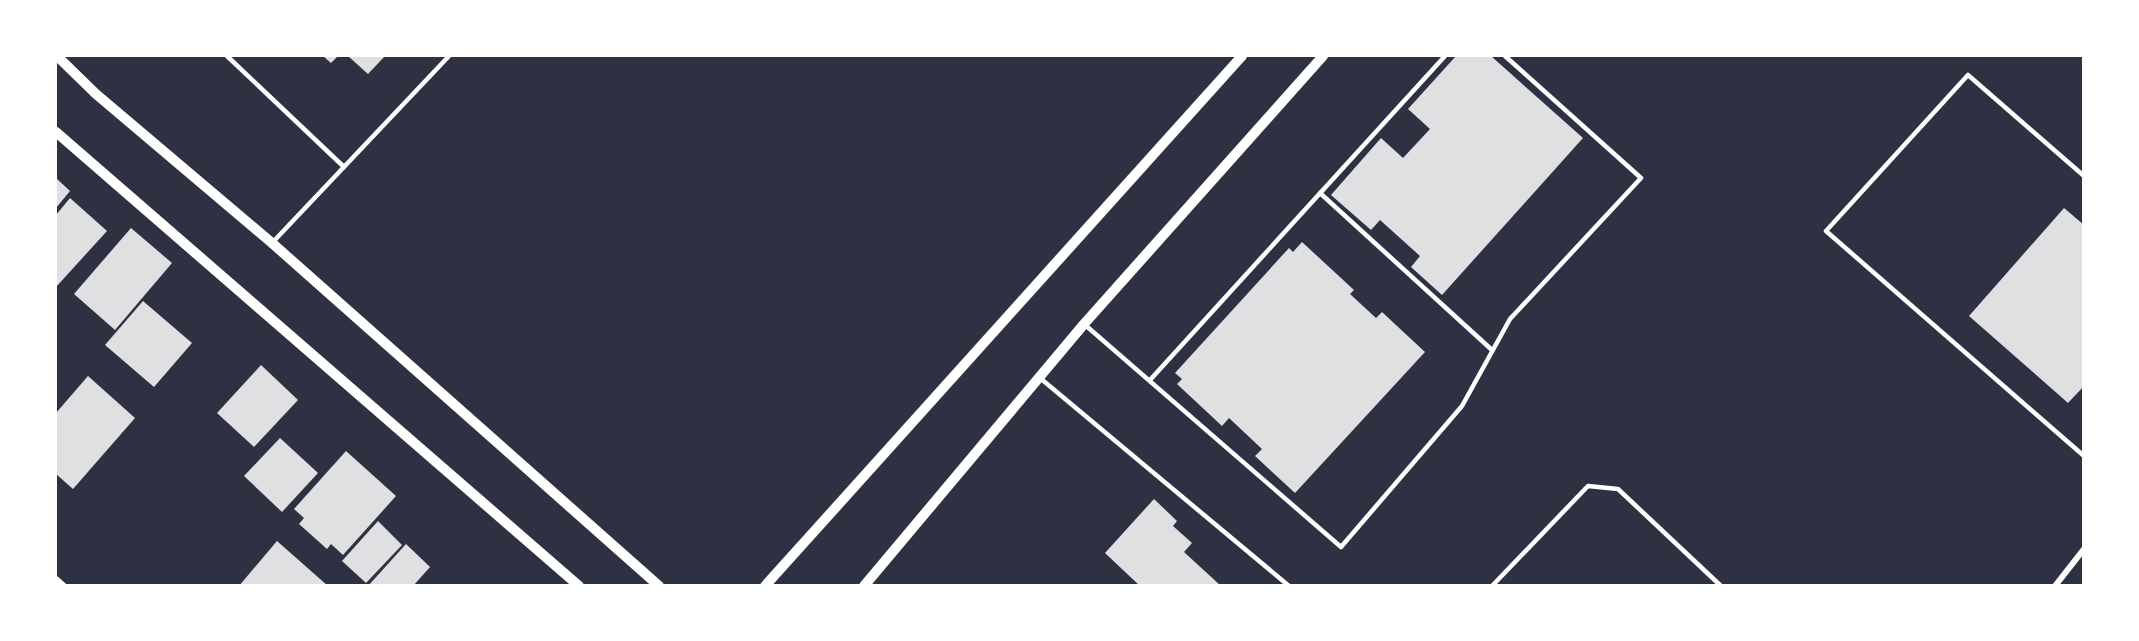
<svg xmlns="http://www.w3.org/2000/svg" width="2139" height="641" font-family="'Open Sans',sans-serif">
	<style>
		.building { fill: #e0e0e3 }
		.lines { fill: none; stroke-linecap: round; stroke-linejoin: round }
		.service { stroke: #fff; stroke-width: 4.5 }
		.minor { stroke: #fff; stroke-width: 6 }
		.tertiary { stroke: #fff; stroke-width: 10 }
	</style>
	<rect width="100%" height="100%" fill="#2d3142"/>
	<g class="building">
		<path d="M323,56H338L331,63Z"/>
		<path d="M348,56H385L368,74Z"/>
		<path d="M1456,56H1491L1583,138L1442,295L1411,267L1420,256L1380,220L1371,230L1331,195L1381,138L1403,158L1430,129L1408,109Z"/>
		<path d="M56,178L70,191L56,208Z"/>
		<path d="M70,198L107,231L56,287V215Z"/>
		<path d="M2064,208L2084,225V386L2068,403L1969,316Z"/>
		<path d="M131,228L172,263L115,330L74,294Z"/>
		<path d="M1302,242L1354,290L1350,294L1376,318L1382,312L1425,352L1295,493L1255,456L1262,449L1229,418L1222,426L1177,384L1182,379L1175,373L1289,248L1293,252Z"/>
		<path d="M143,301L192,343L154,387L105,345Z"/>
		<path d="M261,365L298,400L254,447L217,413Z"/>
		<path d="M88,376L135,418L73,489L56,474V413Z"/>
		<path d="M280,438L318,473L282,512L244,476Z"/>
		<path d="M346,451L396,496L343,555L331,544L327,549L299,524L304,518L294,509Z"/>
		<path d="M1154,499L1177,521L1173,526L1192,543L1184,552L1221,586H1140L1105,553Z"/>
		<path d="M378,521L402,545L366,583L342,561Z"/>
		<path d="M277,541L328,586H239Z"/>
		<path d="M406,544L430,567L413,586H368Z"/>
	</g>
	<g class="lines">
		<g class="service">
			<path d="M227,56L344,167"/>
			<path d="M2084,176L1968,75L1826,231L2084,456"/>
			<path d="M1320,193L1492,350"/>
			<path d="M272,243L449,56"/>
			<path d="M1084,324L1341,547L1462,406L1510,319L1641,178L1505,56"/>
			<path d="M1040,378L1289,586"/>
			<path d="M1150,380L1445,56"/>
			<path d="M1492,586L1588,486L1618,489L1721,586"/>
		</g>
		<g class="minor">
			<path d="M56,579L64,586"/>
			<path d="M2055,586L2084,549"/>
		</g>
		<g class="tertiary">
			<path d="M57,56L96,94L272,243L659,586"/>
			<path d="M56,132L579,586"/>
			<path d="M765,586L1242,56"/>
			<path d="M864,586L1084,324L1323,56"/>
		</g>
	</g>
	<rect width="2139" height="641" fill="none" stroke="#ffffff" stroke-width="114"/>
</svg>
